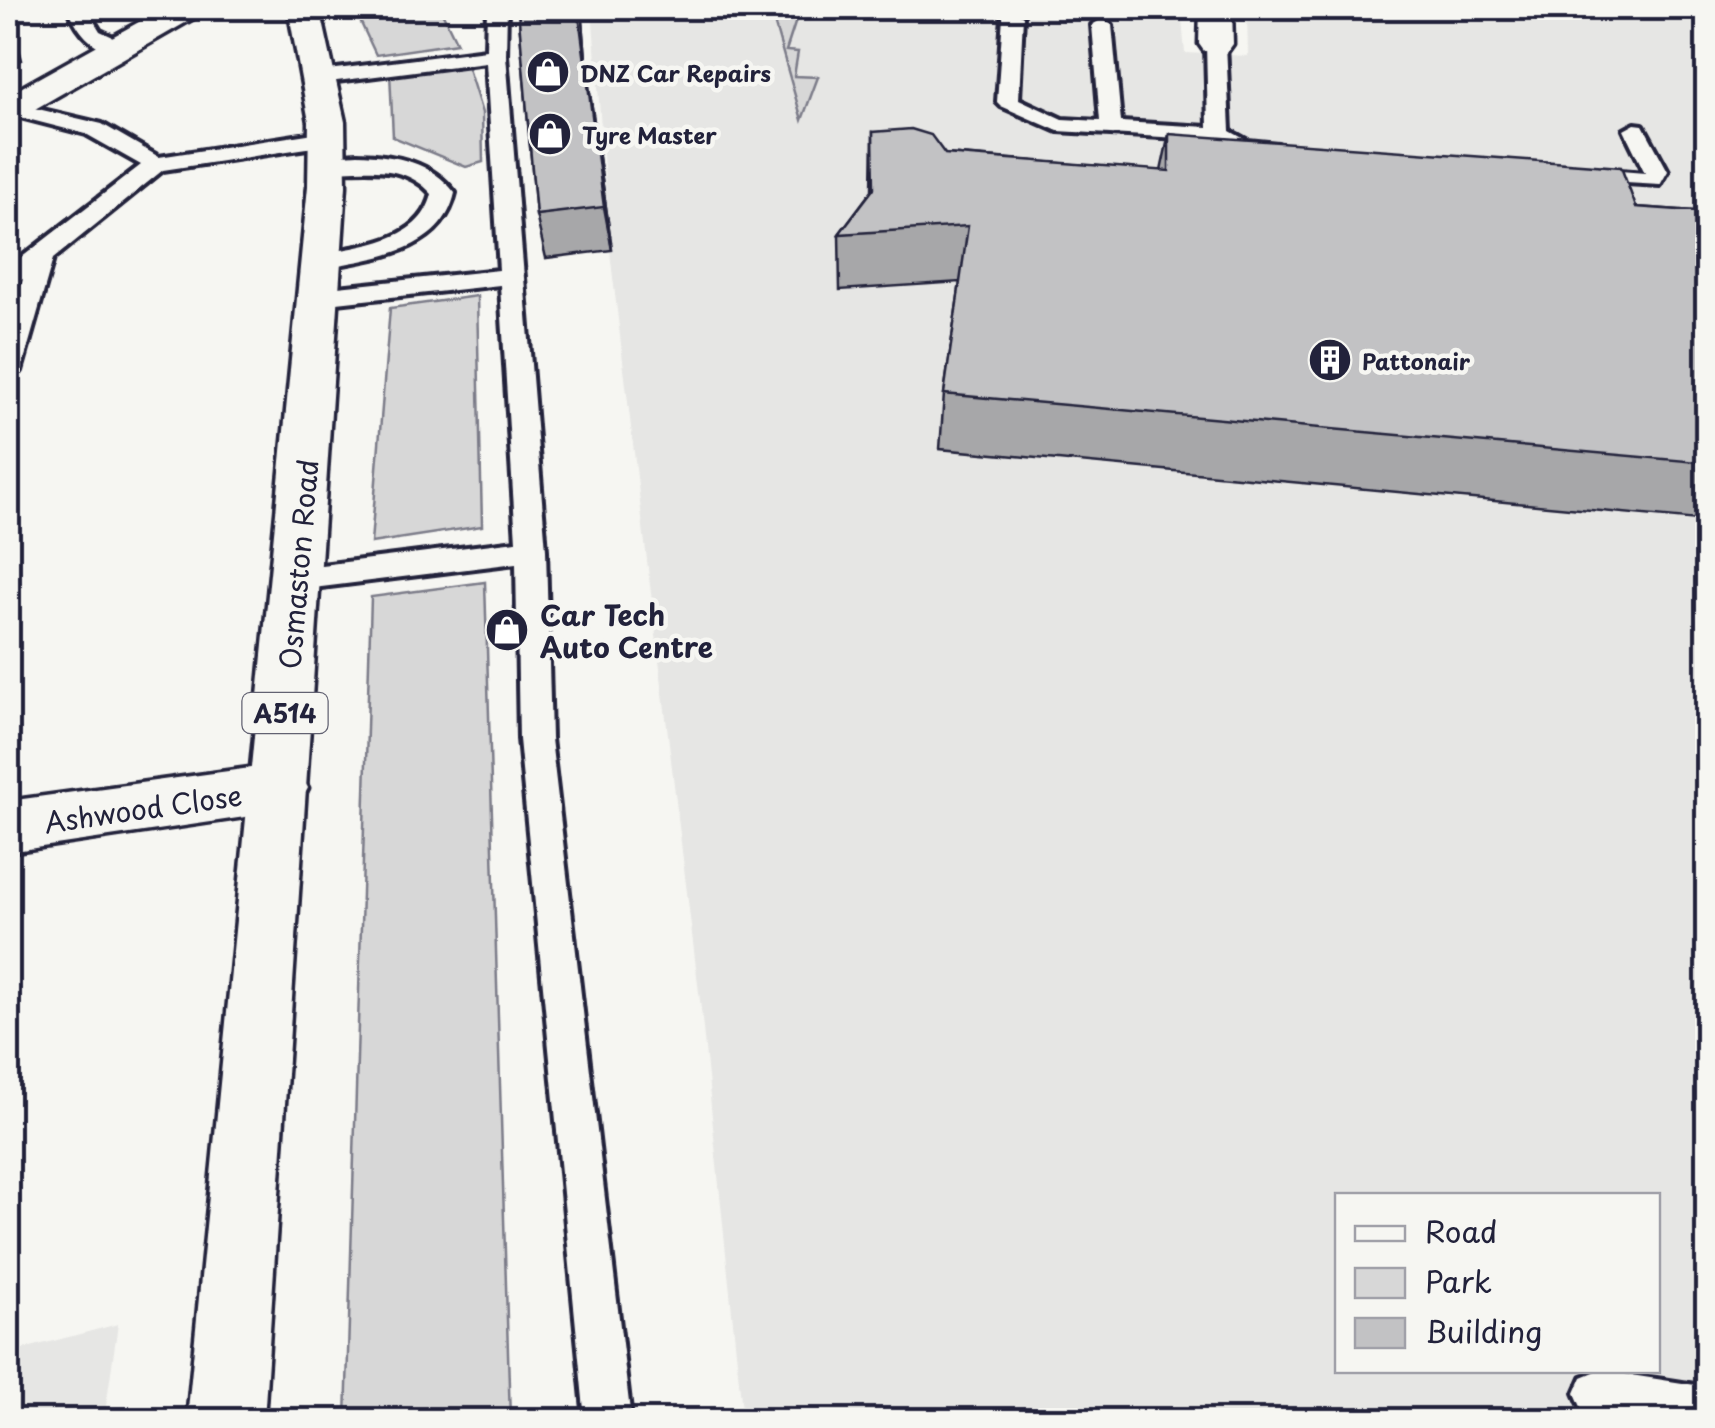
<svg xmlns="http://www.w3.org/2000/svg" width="1715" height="1428" font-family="'Playpen Sans',sans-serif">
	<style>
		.built { fill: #e6e6e4; fill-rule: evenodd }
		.green { fill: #d7d7d7; stroke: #7c7c89; stroke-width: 2.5 }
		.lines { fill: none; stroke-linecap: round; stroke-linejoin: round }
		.lane-casing { stroke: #22223b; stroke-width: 8 }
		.street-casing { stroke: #22223b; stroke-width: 7 }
		.primary-casing { stroke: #22223b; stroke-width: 7 }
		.lane { fill: #f6f6f2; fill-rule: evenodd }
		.street { fill: #f6f6f2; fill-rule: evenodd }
		.primary { fill: #f6f6f2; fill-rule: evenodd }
		.wall { fill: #a7a7a9; stroke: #22223b; stroke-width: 2.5 }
		.shaded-wall { fill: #888889; stroke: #22223b; stroke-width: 2.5 }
		.building { fill: #c2c2c4; stroke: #22223b; stroke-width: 2.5 }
		.labels { text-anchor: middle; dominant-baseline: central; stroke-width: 9; stroke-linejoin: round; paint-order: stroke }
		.far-poi-label { font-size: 22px; font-weight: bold; fill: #22223b; stroke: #f6f6f2; text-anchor: start }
		.shield { fill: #f6f6f2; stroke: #626272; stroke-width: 2.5 }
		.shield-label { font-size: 25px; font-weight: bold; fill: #22223b }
		.street-label { font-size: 28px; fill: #22223b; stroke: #f6f6f2 }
		.poi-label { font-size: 28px; font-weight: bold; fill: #22223b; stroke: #f6f6f2; text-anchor: start }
	</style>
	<rect width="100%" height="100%" fill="#f6f6f2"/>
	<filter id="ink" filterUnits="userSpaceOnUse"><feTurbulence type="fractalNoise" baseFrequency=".01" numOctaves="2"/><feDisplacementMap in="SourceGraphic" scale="20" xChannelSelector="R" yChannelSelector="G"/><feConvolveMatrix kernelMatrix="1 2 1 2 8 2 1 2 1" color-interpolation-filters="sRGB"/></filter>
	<g filter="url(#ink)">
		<g class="built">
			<path d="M592,8H1181L1185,53L1248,56L1247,10L1252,8H1707V1420H743L701,1009L611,261ZM1338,1196H1658V1370H1338Z"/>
			<path d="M118,1324L104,1420H8V1353Z"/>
		</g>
		<g class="green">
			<path d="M354,8H440L457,43L376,55Z"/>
			<path d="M770,8H800L786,51L798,52L794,76L818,77L802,120Z"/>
			<path d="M466,62L482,113L483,162L466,167L393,137L390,72Z"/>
			<path d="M477,296L482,526L371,543L390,308Z"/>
			<path d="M485,582L510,1420H346L371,597Z"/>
		</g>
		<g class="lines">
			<g class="lane-casing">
				<g id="lane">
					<path d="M68,8H86L100,31L124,42V50C94,55 78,31 68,8Z"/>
					<path d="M487,8H507L506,55L546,550L551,739L631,1420H585L519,739L516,563L297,590L286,587L282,579L286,571L297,568L516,541L500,285L319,305L307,297L319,289L499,270L486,62L321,83L311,77L321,71L486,50Z"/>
					<path d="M1013,10L1023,16L1019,99L1062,119L1100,121L1092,25L1102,19L1112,25L1121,122L1208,127L1206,44L1216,38L1226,44L1230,131L1248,141L1278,144L1281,149L1270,156L1243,154L1214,140L1058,131L1001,106L997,102L1003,16Z"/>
					<path d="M8,102L102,124L159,157L327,131L338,138L327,145L163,170L53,259L21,371L8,380V330L23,279L8,285V268L141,165L86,134L8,114Z"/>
					<path d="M1635,124L1643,125L1668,171L1660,185L1575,180L1572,175L1583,168L1645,173L1624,130Z"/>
					<path d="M358,154C395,155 432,162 455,193C442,253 373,258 322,268L313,266L310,261L313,256C356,245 420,245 432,194C393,151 337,183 316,163L327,156Z"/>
					<path d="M1599,1370L1708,1387V1420H1629L1582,1409L1575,1393L1582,1377Z"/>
				</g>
			</g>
			<g class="street-casing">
				<g id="street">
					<path d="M164,8H203L199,15L21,117L8,120V95Z"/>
					<path d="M1200,8H1232L1233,44L1228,51H1204L1199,44Z"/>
					<path d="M279,764L299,771L308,788L299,805L279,812L8,852V801Z"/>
				</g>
			</g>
			<g class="primary-casing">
				<path id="primary" d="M288,8H320L345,122L346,186L264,1420H187L308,186L309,122Z"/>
			</g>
			<use href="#lane" class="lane"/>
			<use href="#street" class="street"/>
			<use href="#primary" class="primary"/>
		</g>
		<g class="wall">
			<path d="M518,8H582L587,72L612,250L546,258L536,215Z"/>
			<path d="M1051,8H1145L1143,14Z"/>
			<path d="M873,132L945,154L1161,171L1169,134L1636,207L1708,212V521L940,449L944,394L960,282L840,290L839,234L872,190Z"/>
		</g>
		<g class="shaded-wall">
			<path d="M578,8H582L587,72L612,250L604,207Z"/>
			<path d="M8,9L22,60L8,64Z"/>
		</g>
		<g class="building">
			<path d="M518,8H578L604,207L536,215Z"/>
			<path d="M911,129L931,135L945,154L1169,171V134L1621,167L1636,207L1708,212V463L944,394L968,226L839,234L874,188L873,132Z"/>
		</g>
	</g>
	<defs>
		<g id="shop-disc" transform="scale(2.25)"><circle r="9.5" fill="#22223b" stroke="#f6f6f2"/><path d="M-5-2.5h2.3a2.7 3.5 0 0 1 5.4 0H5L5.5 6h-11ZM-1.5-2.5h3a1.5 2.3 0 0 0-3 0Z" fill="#fff"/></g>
		<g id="building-disc" transform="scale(2.25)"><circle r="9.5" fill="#22223b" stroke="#f6f6f2"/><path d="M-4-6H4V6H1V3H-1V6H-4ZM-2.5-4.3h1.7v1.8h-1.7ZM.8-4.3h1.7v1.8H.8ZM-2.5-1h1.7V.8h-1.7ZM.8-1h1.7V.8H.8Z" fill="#fff"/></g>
	</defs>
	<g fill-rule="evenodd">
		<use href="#shop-disc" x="548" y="72"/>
		<use href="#shop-disc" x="550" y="134"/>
		<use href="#building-disc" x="1330" y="360"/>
		<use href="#shop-disc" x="507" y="630"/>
	</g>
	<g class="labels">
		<g class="far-poi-label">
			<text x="580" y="72">DNZ Car Repairs</text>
			<text x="582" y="134">Tyre Master</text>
			<text x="1362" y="360">Pattonair</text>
		</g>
		<rect class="shield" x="242.5" y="693" width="85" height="40" rx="8"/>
		<g class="shield-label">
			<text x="285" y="713">A514</text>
		</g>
		<g class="street-label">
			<text transform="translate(298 564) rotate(-85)">Osmaston Road</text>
			<text transform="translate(143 808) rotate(-8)">Ashwood Close</text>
		</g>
		<g class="poi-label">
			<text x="540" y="614">Car Tech<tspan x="540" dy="32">Auto Centre</tspan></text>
		</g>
	</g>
	<rect width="1715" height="1428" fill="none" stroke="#f6f6f2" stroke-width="40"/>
	<rect x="20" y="20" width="1675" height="1388" fill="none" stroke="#22223b" stroke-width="4" filter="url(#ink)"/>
	<rect x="1335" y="1193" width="325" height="180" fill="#f6f6f2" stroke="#a1a1a9" stroke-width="2.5"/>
	<rect x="1355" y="1226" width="50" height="15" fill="#f6f6f2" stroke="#a1a1a9" stroke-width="2.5"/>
	<text x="1425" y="1243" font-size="30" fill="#22223b">Road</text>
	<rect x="1355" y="1268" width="50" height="30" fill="#d7d7d7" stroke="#a1a1a9" stroke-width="2.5"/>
	<text x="1425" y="1293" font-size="30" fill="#22223b">Park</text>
	<rect x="1355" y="1318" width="50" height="30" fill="#c2c2c4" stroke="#a1a1a9" stroke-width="2.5"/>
	<text x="1425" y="1343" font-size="30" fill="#22223b">Building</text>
</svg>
